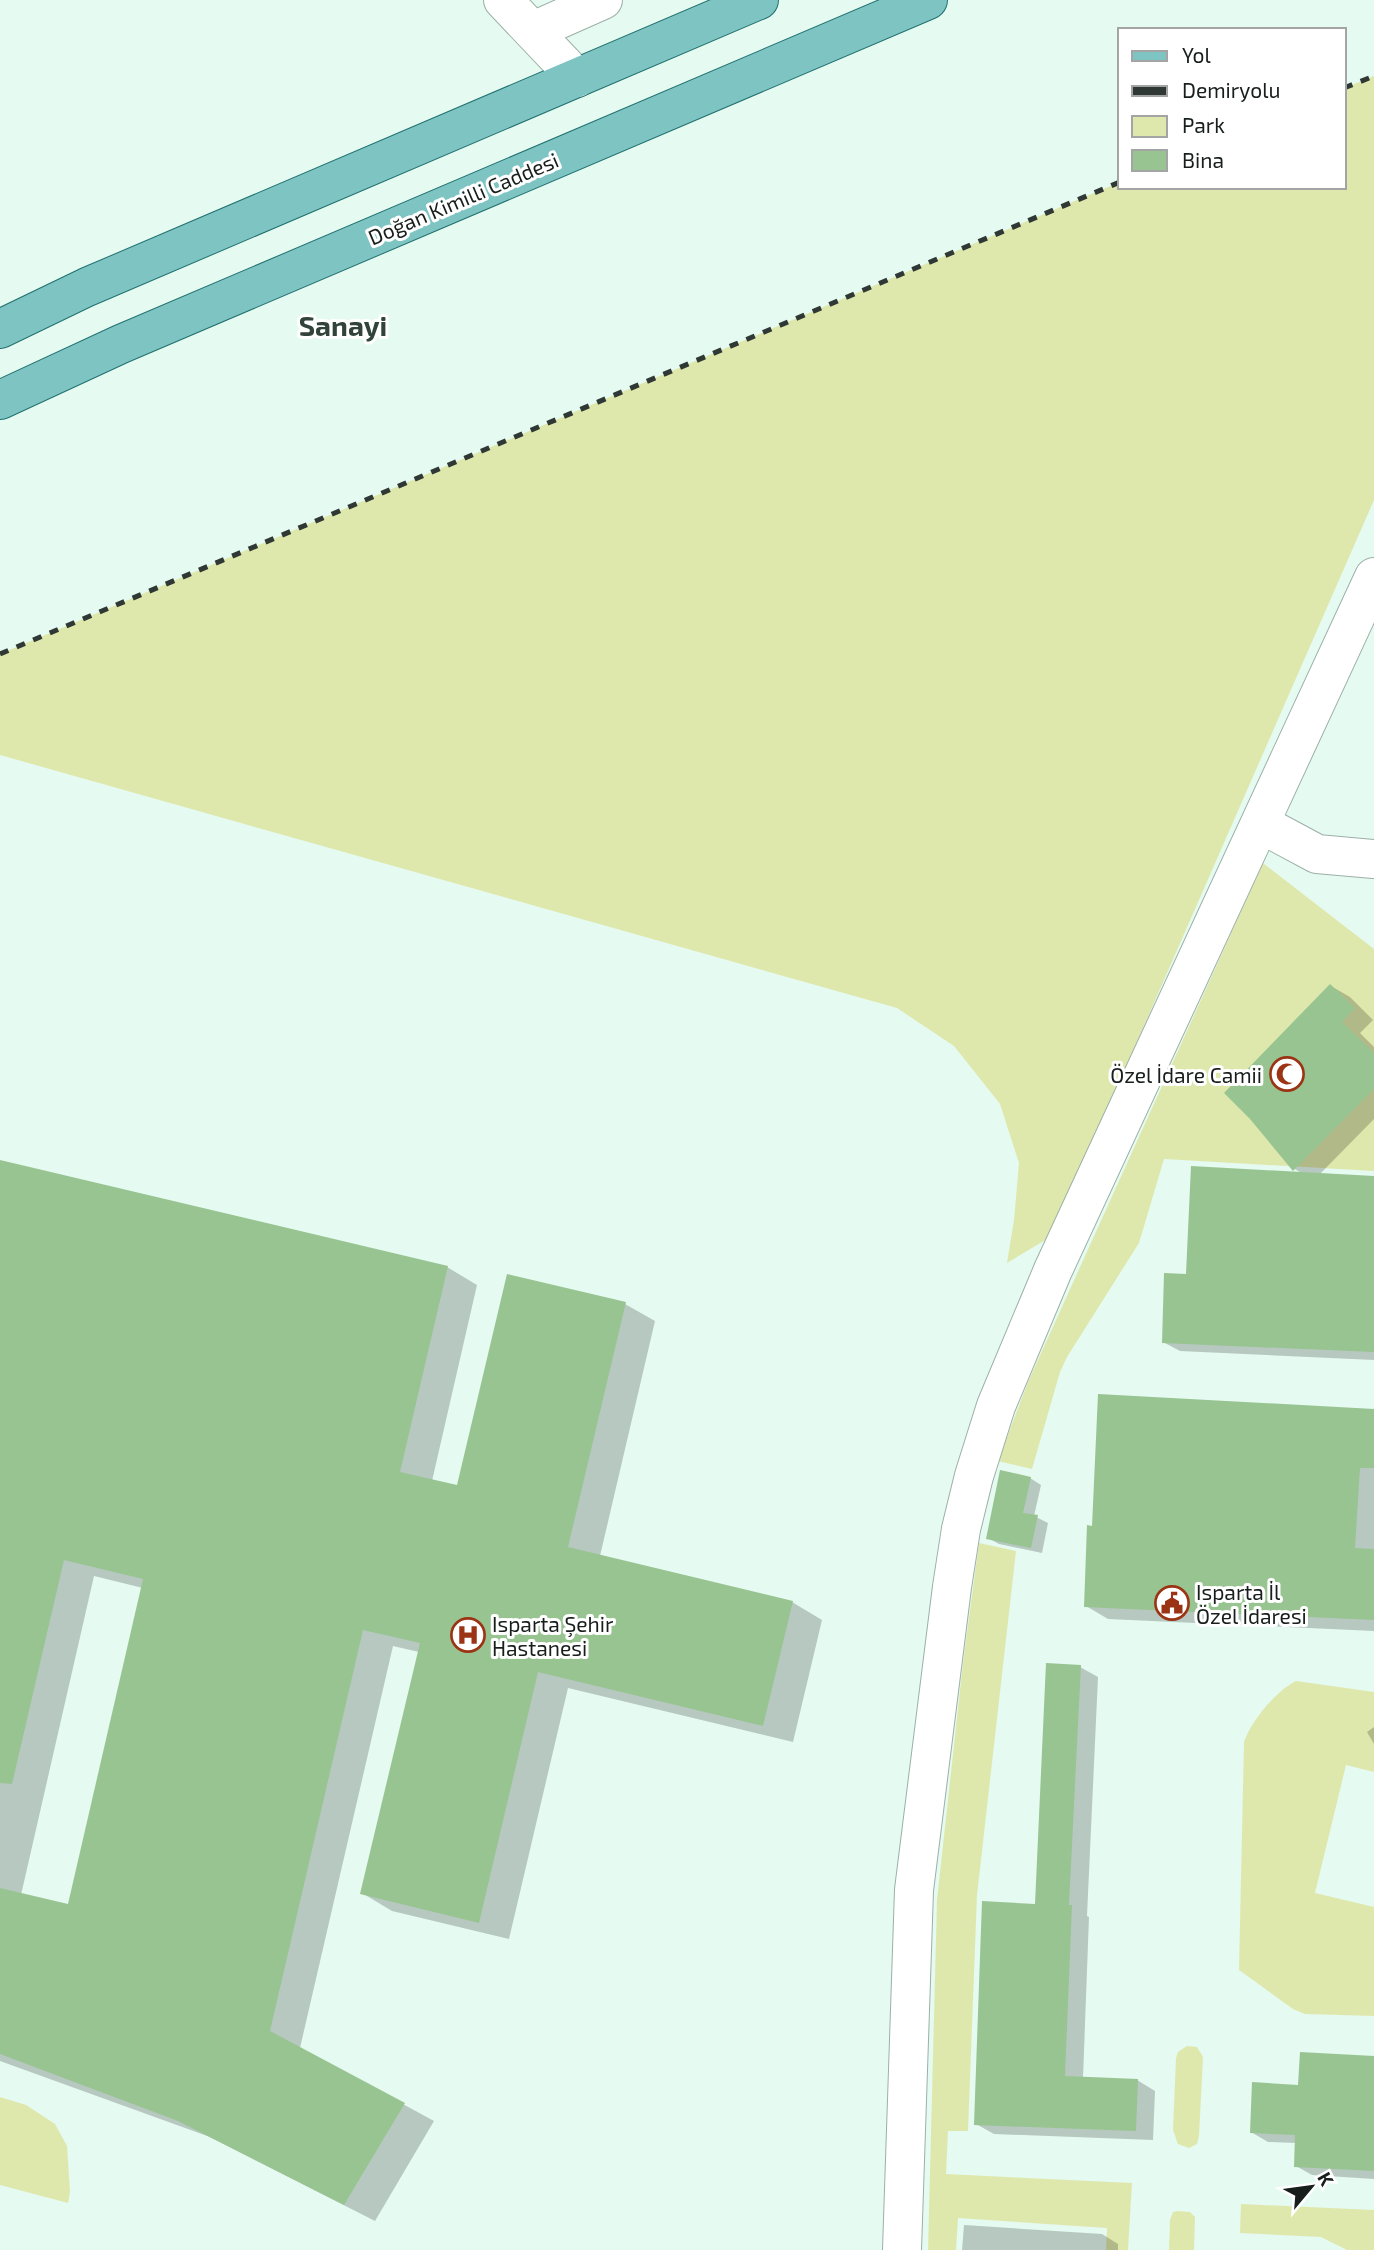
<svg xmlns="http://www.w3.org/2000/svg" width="1374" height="2250" font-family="'Exo 2',sans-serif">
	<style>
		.green { fill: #dfe8ac }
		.shadow { fill: #0003; fill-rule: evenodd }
		.building { fill: #98c491 }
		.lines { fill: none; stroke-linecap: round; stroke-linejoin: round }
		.minor-casing { stroke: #9cb0a7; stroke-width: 40 }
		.major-casing { stroke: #21716e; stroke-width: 40 }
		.minor { stroke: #fff; stroke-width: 38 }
		.major { stroke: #7dc4c3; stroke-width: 38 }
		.rail { stroke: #2f3834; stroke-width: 5; stroke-dasharray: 9 9; stroke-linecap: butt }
		.labels { text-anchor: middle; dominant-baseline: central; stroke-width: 6; stroke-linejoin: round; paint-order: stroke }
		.street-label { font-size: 21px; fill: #171e1b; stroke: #fff }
		.poi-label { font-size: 21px; fill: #171e1b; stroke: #fff; text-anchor: start }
		.district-label { font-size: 28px; font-weight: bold; fill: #32433c; stroke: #fff }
	</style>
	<rect width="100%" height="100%" fill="#e5faf1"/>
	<g class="green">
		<path d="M1374,76V500L1052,1236L1007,1263L1014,1220L1019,1163L1000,1104L954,1046L897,1008L0,755V654L1120,182V187H1344V88Z"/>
		<path d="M1263,863L1374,949V1171L1164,1159L1139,1243L1067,1357L1060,1372L1032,1469L998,1461L1028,1382Z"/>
		<path d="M979,1543L1016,1551L977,1895L968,2131H948L946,2174L1132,2183L1128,2250H1106L1107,2228L958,2218L956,2250H928L937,1900L963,1663Z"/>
		<path d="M1296,1681L1374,1692V1772L1346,1765L1315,1893L1374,1907V2016L1305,2014L1293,2009L1239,1970L1244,1742C1251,1721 1276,1691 1296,1681Z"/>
		<path d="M1187,2046L1197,2047L1203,2057L1199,2136L1197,2144L1189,2148L1178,2144L1173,2130L1176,2058L1178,2052Z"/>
		<path d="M0,2097L26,2105L55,2124L67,2146L70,2192L68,2203L0,2185Z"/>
		<path d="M1241,2204L1374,2210V2250H1347L1321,2237L1240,2233Z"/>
		<path d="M1177,2211L1190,2212L1195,2217L1194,2250H1169L1170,2220L1173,2212Z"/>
	</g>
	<g class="shadow">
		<path d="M1331,986L1350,997L1373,1020L1360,1033L1374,1047V1119L1319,1175L1374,1178V1360L1180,1351L1163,1342L1188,1276L1303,1174L1295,1169Z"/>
		<path d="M0,1161L447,1267L477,1285L432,1481L458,1488L625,1304L655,1321L600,1556L792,1602L822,1620L793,1742L568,1688L509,1939L392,1911L362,1893L419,1652L393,1646L300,2048L434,2121L375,2221L210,2137L0,2061ZM94,1576L143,1588L69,1906L21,1895Z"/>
		<path d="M1374,1411V1631L1108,1619L1086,1606L1093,1528Z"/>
		<path d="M1030,1478L1041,1485L1034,1516L1048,1523L1042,1553L999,1544L988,1538Z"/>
		<path d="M1080,1667L1098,1677L1087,1916L1089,1917L1083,2078L1137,2080L1155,2091L1153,2140L994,2134L976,2124L1037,1905Z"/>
		<path d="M1374,1727V1744L1367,1732Z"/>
		<path d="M1374,2058V2179L1312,2175L1296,2166L1297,2143L1268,2142L1251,2132L1299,2087Z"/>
		<path d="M964,2225L1102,2234L1118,2244V2250H962Z"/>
	</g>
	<g class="building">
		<path d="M1330,984L1355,1008L1342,1022L1374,1053V1089L1293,1171L1250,1119L1224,1093Z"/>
		<path d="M0,1160L448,1266L400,1472L457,1485L507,1274L626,1302L568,1547L793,1601L763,1726L538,1672L479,1923L360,1894L420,1643L363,1630L270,2031L405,2103L344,2205L178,2121L0,2054V1888L68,1904L143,1579L64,1560L12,1784L0,1783Z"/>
		<path d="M1191,1166L1374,1176V1352L1162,1343L1164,1273L1186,1274Z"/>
		<path d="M1098,1394L1374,1409V1468H1360L1355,1548L1374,1549V1620L1084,1607L1087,1525L1092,1526Z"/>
		<path d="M1000,1470L1031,1477L1023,1513L1038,1515L1031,1548L986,1539Z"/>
		<path d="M1046,1663L1081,1665L1069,1905H1072L1065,2076L1138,2079L1136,2131L974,2125L982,1901L1035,1904Z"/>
		<path d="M1300,2052L1374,2056V2171L1294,2167L1295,2135L1250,2133L1252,2082L1298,2085Z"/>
	</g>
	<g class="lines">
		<g class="minor-casing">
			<g id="minor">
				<path d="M503,0L577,78"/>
				<path d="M533,31L603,0"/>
				<path d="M1261,824L1317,854L1374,859"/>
				<path d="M902,2250L914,1890L952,1587L961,1529L974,1476L996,1406L1053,1270L1374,577"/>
			</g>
		</g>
		<g class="major-casing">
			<g id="major">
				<path d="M0,329L87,287L759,0"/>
				<path d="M0,400L121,344L928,0"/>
			</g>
		</g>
		<use href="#minor" class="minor"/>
		<use href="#major" class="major"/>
		<g class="rail">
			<path d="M1344,88L1374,76"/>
			<path d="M0,654L1120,182"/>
		</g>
	</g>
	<defs>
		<g id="mosque-ring" transform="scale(1.75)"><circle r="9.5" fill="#fff" stroke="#9b3414" stroke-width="1.5"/><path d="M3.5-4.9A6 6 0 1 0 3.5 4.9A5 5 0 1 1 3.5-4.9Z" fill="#9b3414"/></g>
		<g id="civic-ring" transform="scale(1.75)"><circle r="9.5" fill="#fff" stroke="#9b3414" stroke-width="1.5"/><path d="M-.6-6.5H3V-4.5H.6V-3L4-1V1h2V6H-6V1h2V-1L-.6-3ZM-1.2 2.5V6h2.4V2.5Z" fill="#9b3414"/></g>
		<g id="hospital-ring" transform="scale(1.75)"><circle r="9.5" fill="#fff" stroke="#9b3414" stroke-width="1.5"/><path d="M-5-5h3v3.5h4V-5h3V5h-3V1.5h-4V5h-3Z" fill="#9b3414"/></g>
	</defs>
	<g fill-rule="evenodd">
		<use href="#mosque-ring" x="1287" y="1074"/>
		<use href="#civic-ring" x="1172" y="1603"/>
		<use href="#hospital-ring" x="468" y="1635"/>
	</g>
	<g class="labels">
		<g class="street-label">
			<text transform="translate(463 198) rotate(-23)">Doğan Kimilli Caddesi</text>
		</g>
		<g class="poi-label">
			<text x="1262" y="1074" text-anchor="end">Özel İdare Camii</text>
			<text x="1196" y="1591">Isparta İl<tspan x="1196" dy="24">Özel İdaresi</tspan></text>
			<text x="492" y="1623">Isparta Şehir<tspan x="492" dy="24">Hastanesi</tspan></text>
		</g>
		<g class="district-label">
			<text x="343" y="325">Sanayi</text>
		</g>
	</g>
	<rect x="1118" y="28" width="228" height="161" fill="#ffffff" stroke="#a2a5a4" stroke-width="2"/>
	<rect x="1132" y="51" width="35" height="10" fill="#7dc4c3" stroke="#a2a5a4" stroke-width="2"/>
	<text x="1182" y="63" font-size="21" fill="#171e1b">Yol</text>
	<rect x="1132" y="86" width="35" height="10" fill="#2f3834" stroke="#a2a5a4" stroke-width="2"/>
	<text x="1182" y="98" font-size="21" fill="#171e1b">Demiryolu</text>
	<rect x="1132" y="116" width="35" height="21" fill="#dfe8ac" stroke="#a2a5a4" stroke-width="2"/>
	<text x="1182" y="133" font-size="21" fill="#171e1b">Park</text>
	<rect x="1132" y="150" width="35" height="21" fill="#98c491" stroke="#a2a5a4" stroke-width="2"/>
	<text x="1182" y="168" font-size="21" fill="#171e1b">Bina</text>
	<g transform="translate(1311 2187) rotate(61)" stroke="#ffffff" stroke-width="5" paint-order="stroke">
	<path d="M0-5L12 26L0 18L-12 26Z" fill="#171e1b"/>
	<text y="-10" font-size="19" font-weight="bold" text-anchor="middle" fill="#171e1b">K</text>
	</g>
</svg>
